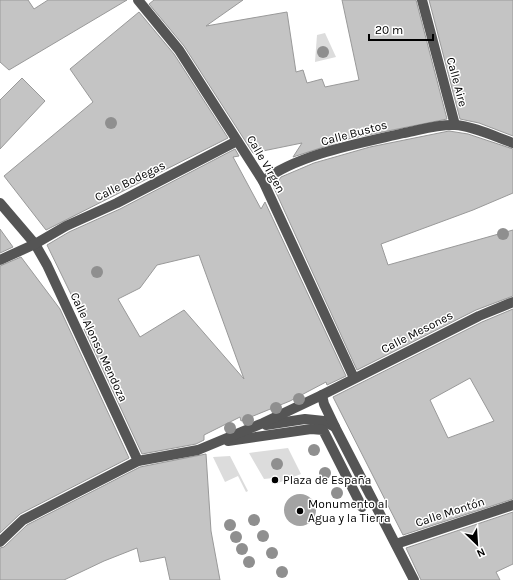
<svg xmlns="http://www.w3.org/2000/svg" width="513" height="580" font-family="Karla,sans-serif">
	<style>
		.green { fill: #dcdcdc }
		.water { fill: #a3a3a3 }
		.building { fill: #c4c4c4; stroke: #999; fill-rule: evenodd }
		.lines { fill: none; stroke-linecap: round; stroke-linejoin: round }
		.minor { stroke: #555; stroke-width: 10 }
		.tree { fill: #8f8f8f }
		.poi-dot { fill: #000; stroke: #fff; stroke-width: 1.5 }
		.labels { text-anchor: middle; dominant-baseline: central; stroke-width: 3; stroke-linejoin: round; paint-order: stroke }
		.street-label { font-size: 12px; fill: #000; stroke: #fff }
		.poi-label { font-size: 12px; fill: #000; stroke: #fff; text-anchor: start }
	</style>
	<rect width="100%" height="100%" fill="#fff"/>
	<g class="green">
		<path d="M325,33L336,57L315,62L317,35Z"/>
		<path d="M288,448L301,474L278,483L274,478L264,479L249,453Z"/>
		<path d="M230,456L248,491L246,492L238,476L225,482L213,457Z"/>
	</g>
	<circle class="water" cx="300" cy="510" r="16"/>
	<g class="building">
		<path d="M0,0H28L34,9L48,0H127L9,70L0,62Z"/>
		<path d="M154,0H243L206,26L287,12L296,72L303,70L307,83L322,79L325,87L359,80L342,0H416L447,119L348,139L293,157L302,143L253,153L184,46L149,4Z"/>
		<path d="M429,0H513V136L479,123L460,119Z"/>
		<path d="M139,12L174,54L228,138L46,230L4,176L93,102L70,69Z"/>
		<path d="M22,78L45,101L0,149V100Z"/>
		<path d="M449,131L468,134L513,149V193L473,210L381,244L388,265L513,230V296L476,310L357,370L274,188L281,177L314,163L370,147Z"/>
		<path d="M235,149L239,156L233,157L261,209L265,202L346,376L327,385L326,382L290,401L241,421L240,417L204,435V440L196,444L142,454L84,329L87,327L47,245L69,232L120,209ZM199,255L244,379L184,310L140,337L118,299L140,288L157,265Z"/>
		<path d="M0,229L13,247L0,253Z"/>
		<path d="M21,257L60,309L129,458L20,514L0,533V266Z"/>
		<path d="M513,309V499L403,535L333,397L482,322ZM470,378L494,421L448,438L430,400Z"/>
		<path d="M206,454L211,531L220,580H170L165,557L140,562L137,548L104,561L64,580H0V548L4,547L27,525L140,467Z"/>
		<path d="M513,512V564L496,572L500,580H421L406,548Z"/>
	</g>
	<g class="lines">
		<g class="minor">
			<path d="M138,0L179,50L263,181L354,378"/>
			<path d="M422,0L455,125"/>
			<path d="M263,181C298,154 361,143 404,133C420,130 438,124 455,125C473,126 496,137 513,143"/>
			<path d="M0,203L35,244L47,265L138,461"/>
			<path d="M0,260L35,244L66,226L117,203L237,141"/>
			<path d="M322,395L479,316L513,302"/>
			<path d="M266,425L305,419L324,421L335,427"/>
			<path d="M228,441L311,429L323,430L362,507"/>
			<path d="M0,542L23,520L138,461L198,450L263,423L322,395L324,404L335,427L414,580"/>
			<path d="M396,544L513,505"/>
		</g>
	</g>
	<g class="tree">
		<circle cx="323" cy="52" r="6"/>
		<circle cx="111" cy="123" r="6"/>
		<circle cx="503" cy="234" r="6"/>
		<circle cx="97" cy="272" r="6"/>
		<circle cx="299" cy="399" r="6"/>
		<circle cx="276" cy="408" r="6"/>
		<circle cx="248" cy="420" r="6"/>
		<circle cx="230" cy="428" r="6"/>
		<circle cx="314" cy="450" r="6"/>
		<circle cx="277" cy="464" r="6"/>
		<circle cx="325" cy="473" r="6"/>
		<circle cx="337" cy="493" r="6"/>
		<circle cx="254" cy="520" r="6"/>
		<circle cx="230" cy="525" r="6"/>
		<circle cx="263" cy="536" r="6"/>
		<circle cx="236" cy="537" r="6"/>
		<circle cx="242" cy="549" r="6"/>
		<circle cx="272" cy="553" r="6"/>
		<circle cx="249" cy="562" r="6"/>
		<circle cx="282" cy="572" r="6"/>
	</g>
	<g class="poi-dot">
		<circle cx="275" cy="480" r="4"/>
		<circle cx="300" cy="511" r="4"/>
	</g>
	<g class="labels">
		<g class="street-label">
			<text transform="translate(457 82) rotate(75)">Calle Aire</text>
			<text transform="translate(354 133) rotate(-15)">Calle Bustos</text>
			<text transform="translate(266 164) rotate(60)">Calle Virgen</text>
			<text transform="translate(130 181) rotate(-26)">Calle Bodegas</text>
			<text transform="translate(417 332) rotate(-27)">Calle Mesones</text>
			<text transform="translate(99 347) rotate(65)">Calle Alonso Mendoza</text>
			<text transform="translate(450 512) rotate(-18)">Calle Montón</text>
		</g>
		<g class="poi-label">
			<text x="283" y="480">Plaza de España</text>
			<text x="308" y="504">Monumento al<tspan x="308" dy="14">Agua y la Tierra</tspan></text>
		</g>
	</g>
	<g transform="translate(477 544) rotate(155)" stroke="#ffffff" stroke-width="3" paint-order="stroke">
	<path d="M0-3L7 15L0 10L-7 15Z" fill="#000000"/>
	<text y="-6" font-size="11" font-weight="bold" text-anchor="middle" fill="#000000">N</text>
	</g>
	<path d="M369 34v6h64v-6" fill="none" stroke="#000000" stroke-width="2"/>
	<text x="375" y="34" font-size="12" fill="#000000" stroke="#ffffff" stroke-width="3" paint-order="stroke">20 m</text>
</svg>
